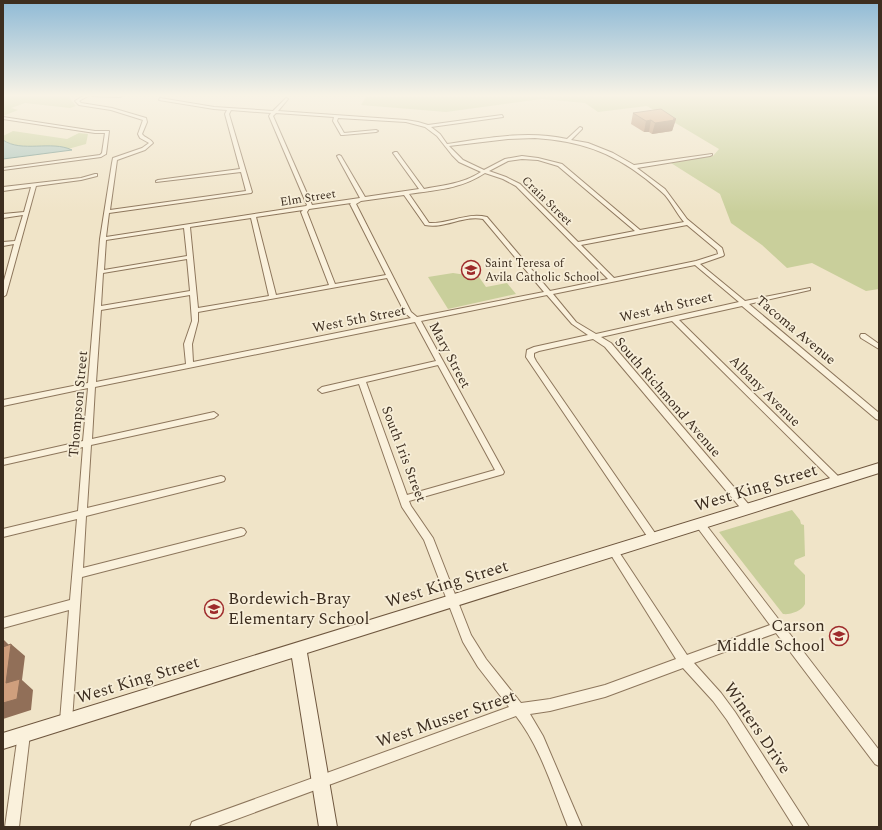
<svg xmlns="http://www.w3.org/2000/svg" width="882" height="830" font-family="Spectral,serif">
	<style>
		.green { fill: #c9cf9b }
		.water { fill: #a9c4bc; stroke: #6f938a }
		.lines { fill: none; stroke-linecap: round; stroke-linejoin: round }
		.street-casing { stroke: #8d765c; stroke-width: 2 }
		.secondary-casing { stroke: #6f573f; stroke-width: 2 }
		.street { fill: #faf1dc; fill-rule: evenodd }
		.secondary { fill: #faf1dc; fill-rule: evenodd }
		.wall { fill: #b2896c }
		.shaded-wall { fill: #916f58 }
		.building { fill: #cf9f7d; stroke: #916f58 }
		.labels { text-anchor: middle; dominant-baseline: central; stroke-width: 3.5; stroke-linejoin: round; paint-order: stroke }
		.far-street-label { font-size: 12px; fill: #3d2e20; stroke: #f7eed8 }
		.far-poi-label { font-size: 12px; fill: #3d2e20; stroke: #f7eed8; text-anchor: start }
		.street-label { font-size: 14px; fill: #3d2e20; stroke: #f7eed8 }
		.near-street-label { font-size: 17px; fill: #3d2e20; stroke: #f7eed8 }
		.near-poi-label { font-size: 17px; fill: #3d2e20; stroke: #f7eed8; text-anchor: start }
	</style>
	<rect width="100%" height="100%" fill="#f0e4c8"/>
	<g class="green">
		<path d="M3,96H68L76,106L70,108L25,103L11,108L18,110L3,116Z"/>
		<path d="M879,96V289L866,291L812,263L787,268L762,245L731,223L720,194L671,163L713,156L719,149L647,106L598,112L585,103L542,99L446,112L361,105L366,97H345Z"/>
		<path d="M13,131L67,139L79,133L88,134L86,144L68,149L10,145L3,140V136Z"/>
		<path d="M453,273L479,277L486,287L507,283L516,294L448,309L428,277Z"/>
		<path d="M792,510L800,520L801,524L804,525L805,556L795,560L794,564L805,575V604C802,611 790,615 783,614L719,532Z"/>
	</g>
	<path class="water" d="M3,140C22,153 51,140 72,150L3,159Z"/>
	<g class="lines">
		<g class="street-casing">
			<g id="street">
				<path d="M83,96H88L79,101L81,103L112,108L146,118L147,122L142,134C145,138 150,138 153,143L145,150L117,160L110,210L246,191L241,172L156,182V181L158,180L240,169L225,114L227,110L214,109L159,100L160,98L214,107L273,111L286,98L288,99L278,111L406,120L418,122L428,125L502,115L503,117L431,127L440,134L447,144C486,138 528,130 567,139L580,127L582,128V129L571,140L588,143L613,153L634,165L712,154V155L710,156L637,168L665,189L687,219L722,248L724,255L723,256L700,264L745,301L810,288V290L749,304L879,413V420L876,419L742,306L679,320L841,479L842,481L841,483L838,484L835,483L672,321L601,337L611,343L750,506L752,509L750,512L747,513L744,512L605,347L593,339L539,351L534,353V357L536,361L657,536L659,539L657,542L654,543L651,542L526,357L527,350L534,347L588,335L572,324L547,295L421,321L504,472L503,474L500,475L409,501L411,506L433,538L471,635L486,659L521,703L550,699L605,685L676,659L611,555L609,552L611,549L614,548L617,549L687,655L770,625L697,527L695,524L697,521L700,520L703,521L879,750V766L875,764L776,633L694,663L721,693L735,712L809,827H794L727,720L713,701L683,668L605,697L550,711L530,714L543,736L582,827H568C553,790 541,748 516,716L215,827H190L192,822L197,820L509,707L478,667L463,642L424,540L402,507L359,384L322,393L318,390L322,387L436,361L415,322L95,387L92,439L214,412L218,415L214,418L91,445L87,508L221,476L224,477L225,479L224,481L221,482L86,516L83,568L241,528L244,529L246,532L244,535L241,536L82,577L72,721L70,725L66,727L62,725L60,721L69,610L3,628V618L70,600L77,519L3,537V529L78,511L83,447L3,465V459L83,441L88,388L3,406V400L88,383L100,239L112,163L113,158L142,148L149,143L140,138L138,134L143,120L111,110L79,105L75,101ZM231,110L271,113L269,116L307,205L306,206L106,237L109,213L251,193L252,192L229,114ZM276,113L334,117L333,121L341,135H343L376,132L378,131L376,130L344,133L337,121L338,118L406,122L425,127L437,136L452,155L459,162L481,172C462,184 445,185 424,189L397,152H395L393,153L419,189L365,197L341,156L339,155L337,156L360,198L312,205L273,116ZM535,138C579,141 610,151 646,179C652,184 659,189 665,195C672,203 677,214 684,222L640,230L562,164L538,158L522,156L505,159L484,170L463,160L449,146L508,139ZM522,159L538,160L558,166L635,231L578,242L520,184L506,177L489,171L508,161ZM485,173L503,179L516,186L608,279L550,291L487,217C467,212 449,224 429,223L409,194C436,190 461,189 485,173ZM404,195L425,225C445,229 463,215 483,219L544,292L417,317L411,312L356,204L361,201ZM351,203L350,204L386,275L335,284L307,212L309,209ZM303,210L301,212L329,285L276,295L256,217ZM251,218L269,296L198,308L190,227ZM687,225L717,250L718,254L696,261L614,278L581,245ZM184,228L187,256L104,270L106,240ZM187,259L190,291L101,306L103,273ZM695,265L739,302L596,334L576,322L553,294ZM387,278L405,313L411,318L193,362L192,344L198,321V312ZM190,295L192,321L184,344L186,364L96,382L101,310ZM438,365L495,470L407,495L366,382Z"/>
				<path d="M92,96H122L120,97Z"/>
				<path d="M3,117L95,131H109L106,154L101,157L3,170V168L100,155L102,153L105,133H95L3,119Z"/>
				<path d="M95,174H97V176L81,180L36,186L6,295L3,297V284L14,244L3,246V242L15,241L23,215L3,218V214L24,212L31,187L3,191V187L81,178Z"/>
				<path d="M861,334H865L879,344V349L861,338L860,336Z"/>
				<path d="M24,728L28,730L30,734L19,827H5L18,734L20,730Z"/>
			</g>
		</g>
		<g class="secondary-casing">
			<path id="secondary" d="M879,463V473L307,653L337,827H319L292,658L3,749V733Z"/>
		</g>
		<use href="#street" class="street"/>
		<use href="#secondary" class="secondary"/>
	</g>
	<path class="wall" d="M633,113L676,119L672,131L652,134L649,132H644L631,124Z"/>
	<g class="shaded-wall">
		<path d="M676,119L672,131L652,134L655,123Z"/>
		<path d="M651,120L649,132H644L646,121Z"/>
		<path d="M3,639L11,647V644L25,656L22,680L33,690L31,710L3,719Z"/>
	</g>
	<g class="building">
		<path d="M661,109L676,119H673L675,120L655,123L651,120L646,121L633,113Z"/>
		<path d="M11,644L6,683L20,679L17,699L3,703V647Z"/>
	</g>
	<linearGradient id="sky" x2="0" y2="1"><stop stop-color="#8fbad6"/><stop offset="0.45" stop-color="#f8f3e6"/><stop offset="1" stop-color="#f8f3e6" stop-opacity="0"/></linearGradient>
	<rect width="882" height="212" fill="url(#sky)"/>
	<defs>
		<g id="school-ring" transform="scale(1)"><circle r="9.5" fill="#f7eed8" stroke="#9e2a2b" stroke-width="1.5"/><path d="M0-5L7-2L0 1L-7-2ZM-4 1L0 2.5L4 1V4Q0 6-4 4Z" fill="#9e2a2b"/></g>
	</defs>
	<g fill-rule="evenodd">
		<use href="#school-ring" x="471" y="270"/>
		<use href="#school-ring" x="214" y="609"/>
		<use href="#school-ring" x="839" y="636"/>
	</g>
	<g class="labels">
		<g class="far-street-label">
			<text transform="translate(308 198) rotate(-9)">Elm Street</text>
			<text transform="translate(547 201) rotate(44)">Crain Street</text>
		</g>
		<g class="far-poi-label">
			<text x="485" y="263">Saint Teresa of<tspan x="485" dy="14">Avila Catholic School</tspan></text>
		</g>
		<g class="street-label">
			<text transform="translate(666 307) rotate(-13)">West 4th Street</text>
			<text transform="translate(359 319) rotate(-11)">West 5th Street</text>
			<text transform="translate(796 330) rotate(40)">Tacoma Avenue</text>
			<text transform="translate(450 355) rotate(62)">Mary Street</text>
			<text transform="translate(765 391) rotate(45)">Albany Avenue</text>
			<text transform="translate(668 397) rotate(49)">South Richmond Avenue</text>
			<text transform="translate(78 404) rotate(-85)">Thompson Street</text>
			<text transform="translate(404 454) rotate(69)">South Iris Street</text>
		</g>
		<g class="near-street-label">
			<text transform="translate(756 488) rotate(-17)">West King Street</text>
			<text transform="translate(447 584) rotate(-17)">West King Street</text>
			<text transform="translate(138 680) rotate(-17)">West King Street</text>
			<text transform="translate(446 719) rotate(-19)">West Musser Street</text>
			<text transform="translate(757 728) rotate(56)">Winters Drive</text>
		</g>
		<g class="near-poi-label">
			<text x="228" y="599">Bordewich-Bray<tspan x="228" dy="20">Elementary School</tspan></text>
			<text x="825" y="626" text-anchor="end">Carson<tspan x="825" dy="20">Middle School</tspan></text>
		</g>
	</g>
	<rect width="882" height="830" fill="none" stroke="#3d2e20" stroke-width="8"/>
</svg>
